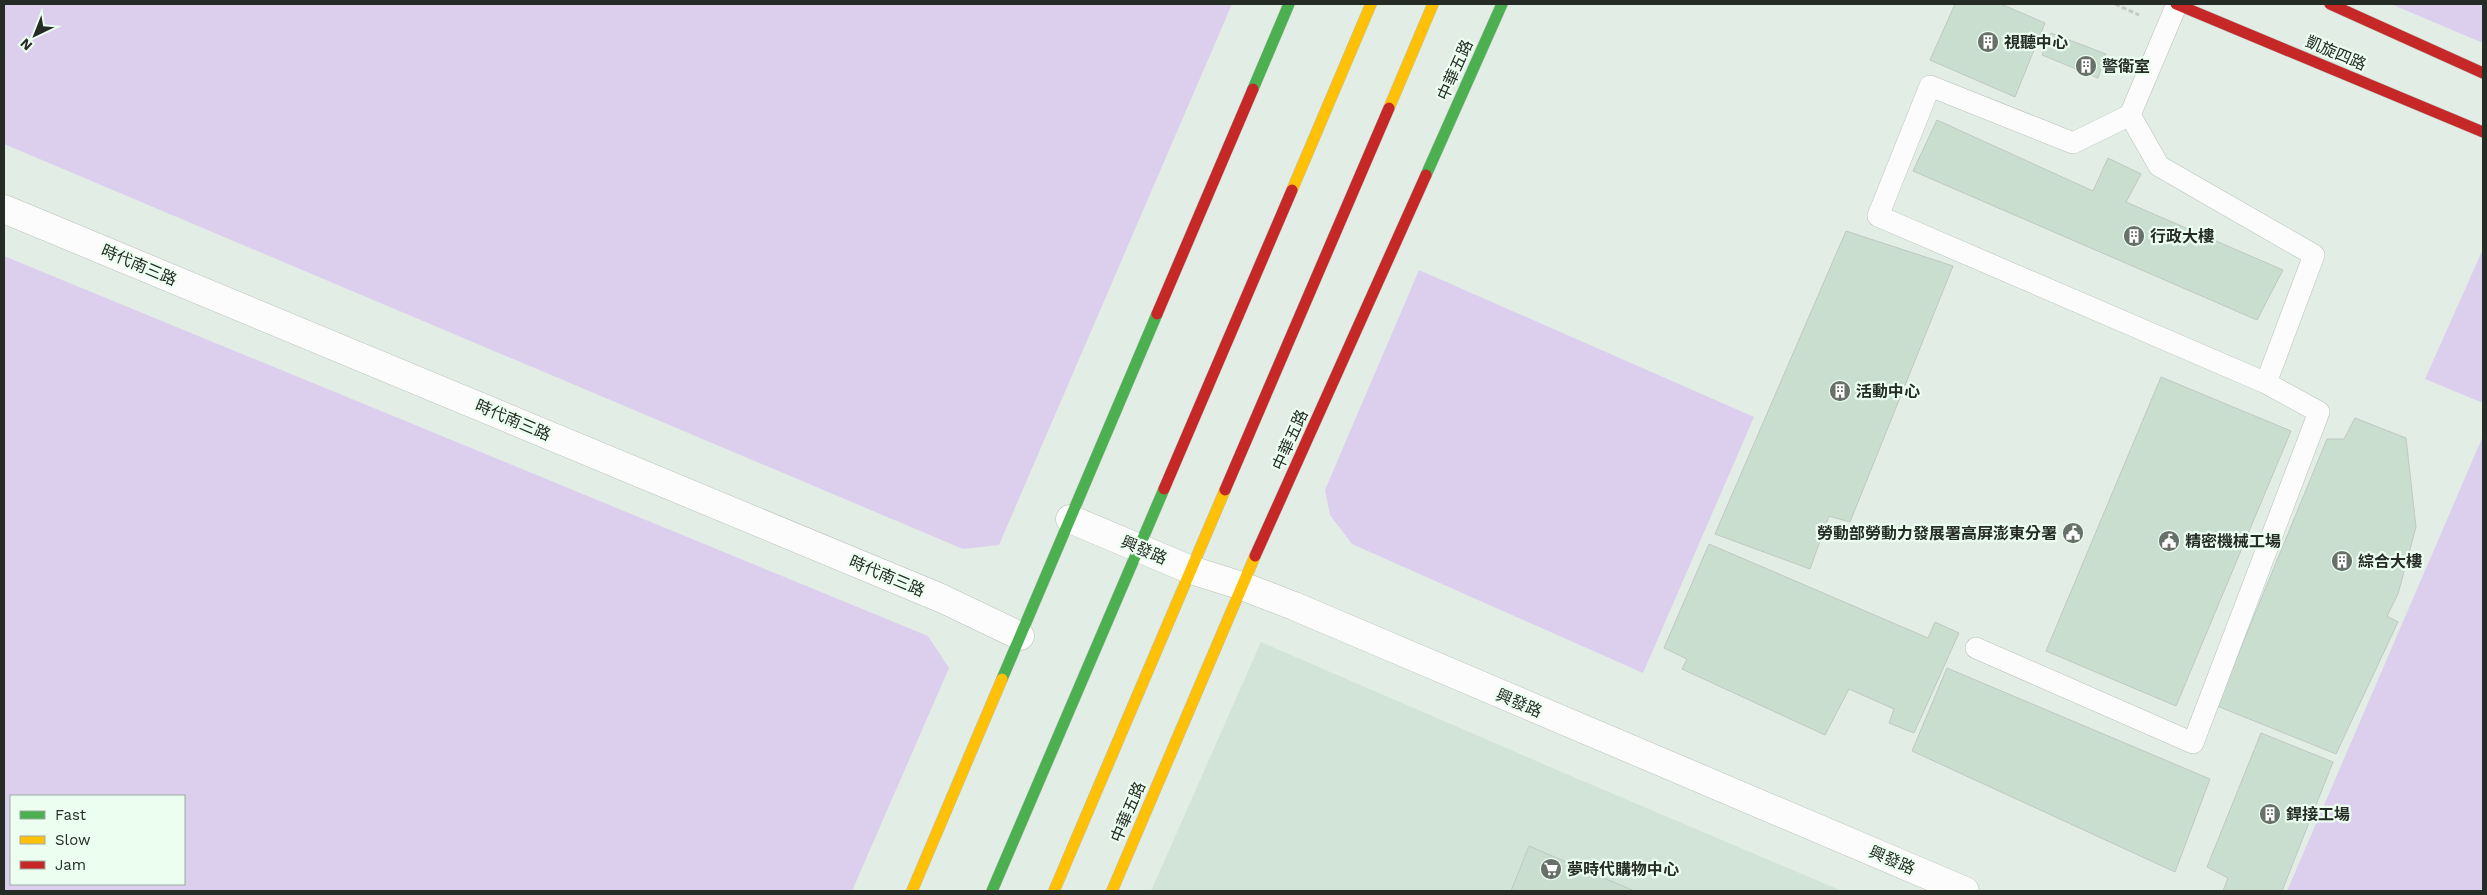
<svg xmlns="http://www.w3.org/2000/svg" width="2487" height="895" font-family="'Work Sans','Noto Sans TC',sans-serif">
	<style>
		.built { fill: #d2e4d7 }
		.green { fill: #dccfee; fill-rule: evenodd }
		.building { fill: #c9decf; stroke: #bfc8c1 }
		.lines { fill: none; stroke-linecap: round; stroke-linejoin: round }
		.lane-casing { stroke: #b9c0bb; stroke-width: 22 }
		.street-casing { stroke: #b9c0bb; stroke-width: 29 }
		.fast-casing { stroke: #b9c0bb; stroke-width: 12 }
		.slow-casing { stroke: #b9c0bb; stroke-width: 12 }
		.jam-casing { stroke: #b9c0bb; stroke-width: 12 }
		.path { stroke: #c6cac7; stroke-width: 3; stroke-dasharray: 5 2.5; stroke-linecap: butt }
		.lane { stroke: #fbfcfb; stroke-width: 21 }
		.street { stroke: #fbfcfb; stroke-width: 28 }
		.fast { stroke: #4caf50; stroke-width: 11 }
		.slow { stroke: #ffc107; stroke-width: 11 }
		.jam { stroke: #c62828; stroke-width: 11 }
		.labels { text-anchor: middle; dominant-baseline: central; stroke-width: 4.5; stroke-linejoin: round; paint-order: stroke }
		.poi-label { font-size: 16px; font-weight: bold; fill: #252c26; stroke: #ecfef0; text-anchor: start }
		.street-label { font-size: 16px; fill: #252c26; stroke: #ecfef0 }
	</style>
	<rect width="100%" height="100%" fill="#e2ede5"/>
	<path class="built" d="M1261,642L1557,770L1842,891H1151Z"/>
	<g class="green">
		<path d="M4,4H1232L999,545L963,549L4,144Z"/>
		<path d="M2391,4H2483V43Z"/>
		<path d="M2483,249V403L2425,379Z"/>
		<path d="M4,256L928,636L949,668L852,891H4ZM184,796V884H11V796Z"/>
		<path d="M1419,270L1754,417L1643,673L1352,544L1330,515L1325,490Z"/>
		<path d="M2483,436V891H2287Z"/>
	</g>
	<g class="building">
		<path d="M1955,4H2001L2045,23L2015,97L1930,60Z"/>
		<path d="M2051,33L2106,54L2098,78L2042,55Z"/>
		<path d="M1937,120L2093,191L2108,158L2141,174L2126,202L2283,270L2257,320L1913,171Z"/>
		<path d="M1846,231L1953,266L1850,522L1829,516L1810,569L1715,534Z"/>
		<path d="M2161,377L2291,431L2176,706L2046,651Z"/>
		<path d="M2355,418L2406,438L2416,527L2398,594L2387,616L2398,622L2336,754L2217,706L2327,439H2344Z"/>
		<path d="M1709,544L1928,638L1935,622L1959,633L1914,733L1889,723L1894,709L1849,689L1825,735L1682,669L1687,659L1664,648Z"/>
		<path d="M1947,668L2210,779L2175,872L1912,751Z"/>
		<path d="M2261,733L2333,762L2282,891H2223L2228,878L2207,867Z"/>
		<path d="M1529,846L1634,891H1511Z"/>
	</g>
	<g class="lines">
		<g class="lane-casing">
			<g id="lane">
				<path d="M2130,115L2177,4"/>
				<path d="M1976,648L2193,743L2319,412L2266,383L1878,216L1930,86L2073,143L2130,115L2159,166L2314,255L2266,383"/>
			</g>
		</g>
		<g class="street-casing">
			<g id="street">
				<path d="M4,209L943,599L1020,636"/>
				<path d="M1070,519L1191,570L1242,586L1294,606L1965,891"/>
			</g>
		</g>
		<g class="fast-casing">
			<g id="fast">
				<path d="M1253,89L1289,4"/>
				<path d="M1426,175L1502,4"/>
				<path d="M1002,679L1157,314"/>
				<path d="M992,891L1164,489"/>
			</g>
		</g>
		<g class="slow-casing">
			<g id="slow">
				<path d="M1389,108L1433,4"/>
				<path d="M1292,190L1371,4"/>
				<path d="M912,891L1002,679"/>
				<path d="M1054,891L1225,490"/>
				<path d="M1112,891L1255,556"/>
			</g>
		</g>
		<g class="jam-casing">
			<g id="jam">
				<path d="M2176,4L2483,132"/>
				<path d="M2330,4L2483,73"/>
				<path d="M1157,314L1253,89"/>
				<path d="M1164,489L1292,190"/>
				<path d="M1225,490L1389,108"/>
				<path d="M1255,556L1426,175"/>
			</g>
		</g>
		<path class="path" d="M2115,4L2139,15"/>
		<use href="#lane" class="lane"/>
		<use href="#street" class="street"/>
		<use href="#fast" class="fast"/>
		<use href="#slow" class="slow"/>
		<use href="#jam" class="jam"/>
	</g>
	<defs>
		<g id="building-disc" transform="scale(1.125)"><circle r="9.5" fill="#677069" stroke="#ecfef0"/><path d="M-4-6H4V6H1V3H-1V6H-4ZM-2.5-4.3h1.7v1.8h-1.7ZM.8-4.3h1.7v1.8H.8ZM-2.5-1h1.7V.8h-1.7ZM.8-1h1.7V.8H.8Z" fill="#fff"/></g>
		<g id="civic-disc" transform="scale(1.125)"><circle r="9.5" fill="#677069" stroke="#ecfef0"/><path d="M-.6-6.5H3V-4.5H.6V-3L4-1V1h2V6H-6V1h2V-1L-.6-3ZM-1.2 2.5V6h2.4V2.5Z" fill="#fff"/></g>
		<g id="supermarket-disc" transform="scale(1.125)"><circle r="9.5" fill="#677069" stroke="#ecfef0"/><path d="M-6-5.5h2.5l.6 2H6L4.5 2H-2.5L-4.4-4H-6ZM-1.5 3.2a1.3 1.3 0 1 0 .1 0ZM3 3.2a1.3 1.3 0 1 0 .1 0Z" fill="#fff"/></g>
	</defs>
	<g fill-rule="evenodd">
		<use href="#building-disc" x="1988" y="42"/>
		<use href="#building-disc" x="2086" y="66"/>
		<use href="#building-disc" x="2134" y="236"/>
		<use href="#building-disc" x="1840" y="391"/>
		<use href="#civic-disc" x="2073" y="533"/>
		<use href="#civic-disc" x="2169" y="541"/>
		<use href="#building-disc" x="2342" y="561"/>
		<use href="#building-disc" x="2270" y="814"/>
		<use href="#supermarket-disc" x="1551" y="869"/>
	</g>
	<g class="labels">
		<g class="poi-label">
			<text x="2004" y="42">視聽中心</text>
			<text x="2102" y="66">警衛室</text>
			<text x="2150" y="236">行政大樓</text>
			<text x="1856" y="391">活動中心</text>
			<text x="2057" y="533" text-anchor="end">勞動部勞動力發展署高屏澎東分署</text>
			<text x="2185" y="541">精密機械工場</text>
			<text x="2358" y="561">綜合大樓</text>
			<text x="2286" y="814">銲接工場</text>
			<text x="1567" y="869">夢時代購物中心</text>
		</g>
		<g class="street-label">
			<text transform="translate(2336 53) rotate(23)">凱旋四路</text>
			<text transform="translate(1455 70) rotate(-66)">中華五路</text>
			<text transform="translate(139 265) rotate(23)">時代南三路</text>
			<text transform="translate(513 420) rotate(23)">時代南三路</text>
			<text transform="translate(1290 440) rotate(-66)">中華五路</text>
			<text transform="translate(1144 550) rotate(23)">興發路</text>
			<text transform="translate(887 576) rotate(23)">時代南三路</text>
			<text transform="translate(1519 703) rotate(23)">興發路</text>
			<text transform="translate(1128 812) rotate(-67)">中華五路</text>
			<text transform="translate(1892 860) rotate(23)">興發路</text>
		</g>
	</g>
	<rect width="2487" height="895" fill="none" stroke="#252c26" stroke-width="10"/>
	<rect x="10" y="795" width="175" height="90" fill="#ecfef0" stroke="#9caa9f"/>
	<rect x="20" y="811" width="25" height="8" fill="#4caf50" stroke="#9caa9f"/>
	<text x="55" y="820" font-size="15" fill="#252c26">Fast</text>
	<rect x="20" y="836" width="25" height="8" fill="#ffc107" stroke="#9caa9f"/>
	<text x="55" y="845" font-size="15" fill="#252c26">Slow</text>
	<rect x="20" y="861" width="25" height="8" fill="#c62828" stroke="#9caa9f"/>
	<text x="55" y="870" font-size="15" fill="#252c26">Jam</text>
	<g transform="translate(35 35) rotate(223)" stroke="#ecfef0" stroke-width="4" paint-order="stroke">
	<path d="M0-4L9 19L0 12L-9 19Z" fill="#252c26"/>
	<text y="-8" font-size="14" font-weight="bold" text-anchor="middle" fill="#252c26">N</text>
	</g>
</svg>
